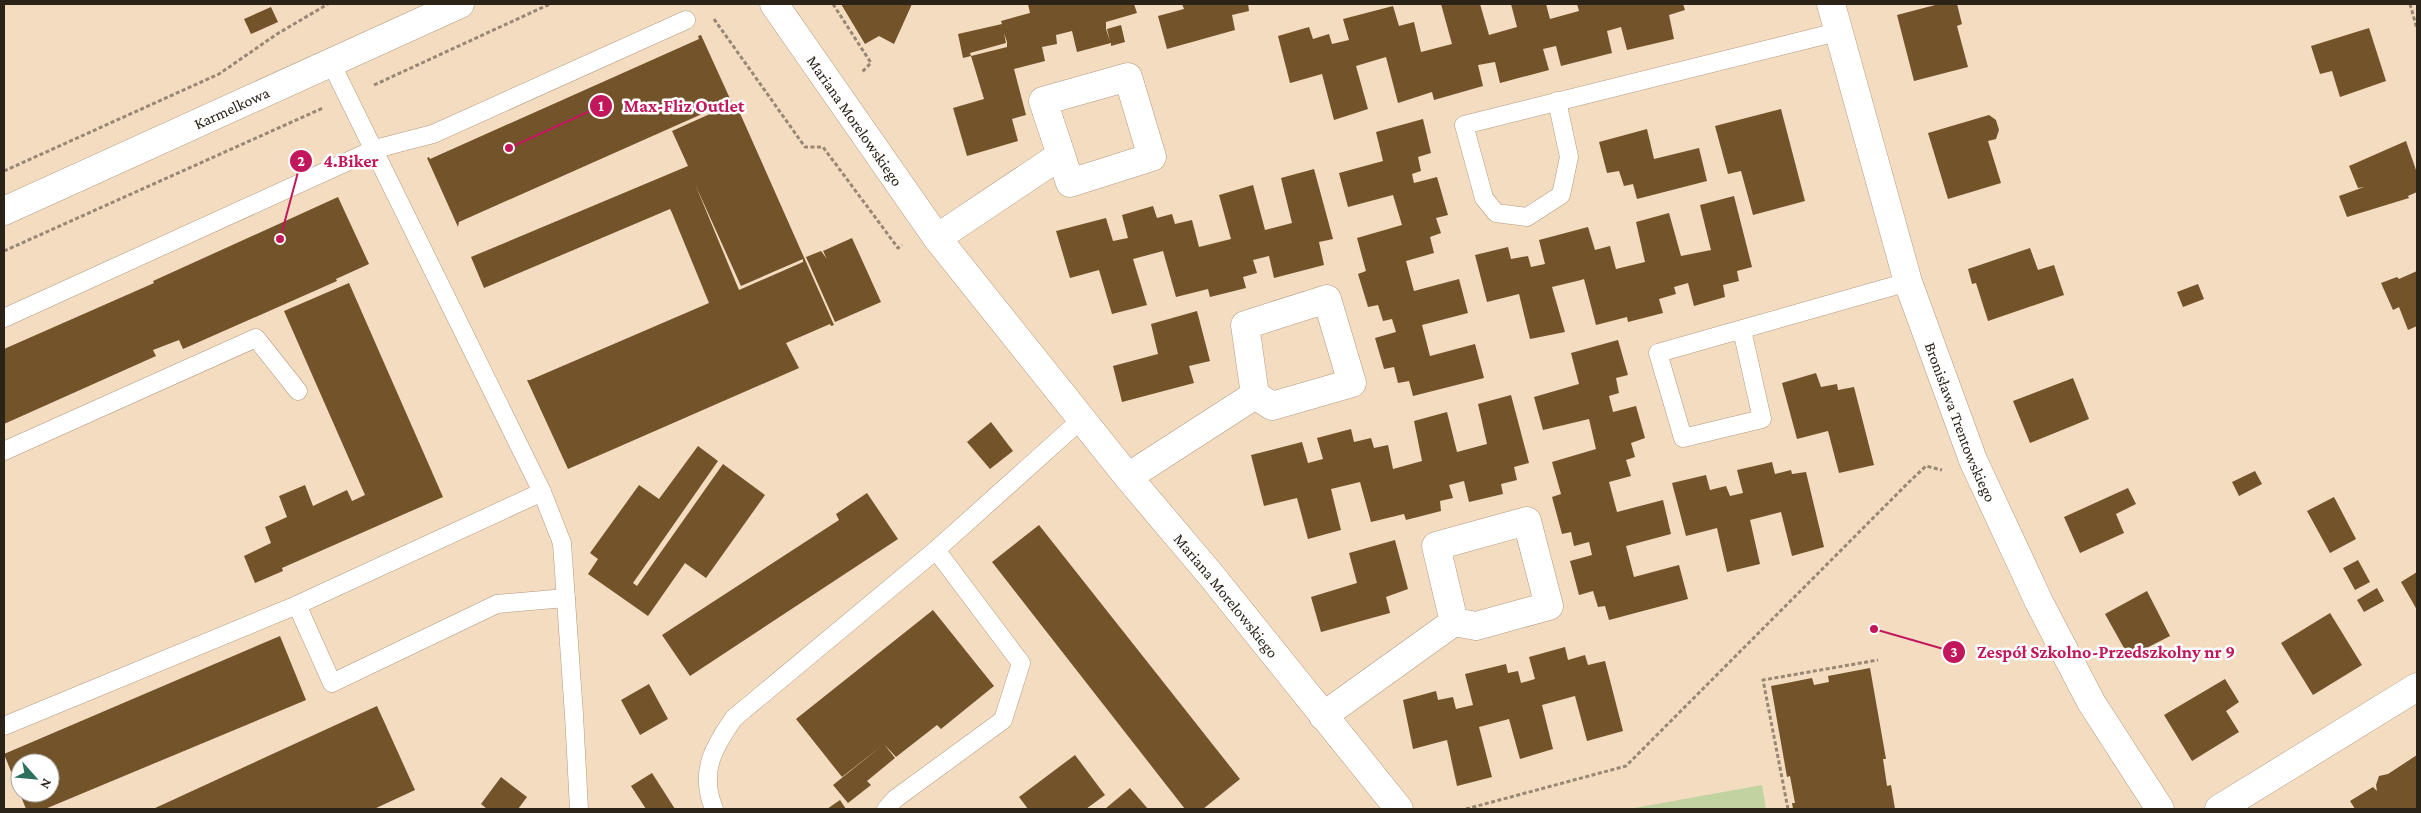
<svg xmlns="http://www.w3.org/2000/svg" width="2421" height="813" font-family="'Crimson Pro',serif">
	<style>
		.green { fill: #c2d3a2 }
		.building { fill: #72532a; fill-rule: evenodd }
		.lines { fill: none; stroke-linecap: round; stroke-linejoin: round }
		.lane-casing { stroke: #b19b81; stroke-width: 19 }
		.street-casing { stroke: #b19b81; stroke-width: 29 }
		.secondary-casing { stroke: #b19b81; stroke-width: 29 }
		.path { stroke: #988773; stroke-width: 3; stroke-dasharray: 4 2.5; stroke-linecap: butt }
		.lane { stroke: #fff; stroke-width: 18 }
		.street { stroke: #fff; stroke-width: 28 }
		.secondary { stroke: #fff; stroke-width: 28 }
		.labels { text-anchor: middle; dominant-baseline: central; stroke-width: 5; stroke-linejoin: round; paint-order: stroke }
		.street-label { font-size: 16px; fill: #2b2218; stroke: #fff }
		.leader { fill: none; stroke: #c2185b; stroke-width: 2 }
		.callout-dot { fill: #c2185b; stroke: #fff; stroke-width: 2 }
		.mark-label { font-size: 15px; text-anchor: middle; font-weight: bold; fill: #fff }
		.callout-label { font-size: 18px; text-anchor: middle; font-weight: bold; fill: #c2185b; stroke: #fff; stroke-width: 5; stroke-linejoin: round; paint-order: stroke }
	</style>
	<rect width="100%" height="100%" fill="#f3dcc0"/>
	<path class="green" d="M1762,785L1766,809H1629Z"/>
	<g class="building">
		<path d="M841,4H912L894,44L879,36L865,44Z"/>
		<path d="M1028,4H1134L1137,13L1106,22V29L1110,41L1107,29L1121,25L1125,42L1111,46V43L1077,52L1072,31L1056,35L1057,44L1042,47L1045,61L1014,69L1026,115L1012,119L1018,141L967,156L953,108L984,99L971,56L1007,47V42L1004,33L1006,43L970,53L971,56L963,58L958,34L1002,24L1001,21L1030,13Z"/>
		<path d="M1182,4H1248L1249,11L1232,15L1235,30L1167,49L1158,16L1184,9Z"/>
		<path d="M1441,4H1480L1489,35L1517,27L1511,4H1546L1550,19L1579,11L1577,4H1683L1685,10L1669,15L1674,39L1627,50L1621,27L1607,31L1612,53L1561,66L1556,46L1543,49L1549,70L1500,83L1495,62L1478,65L1483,86L1434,100L1432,92L1398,103L1386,57L1356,66L1368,109L1334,120L1322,74L1290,83L1278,36L1309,27L1313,39L1329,34L1332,44L1349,40L1343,19L1393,6L1399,26L1414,22L1421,52L1452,44Z"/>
		<path d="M1939,4H1957L1962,24L1957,26L1968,67L1914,81L1897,15Z"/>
		<path d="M271,7L278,22L251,34L244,19Z"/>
		<path d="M2369,28L2386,81L2340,97L2332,71L2320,74L2311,46Z"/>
		<path d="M701,35L732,103L735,102L834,325L831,326L830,324L786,343L799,368L568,469L527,380H530L709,303L672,213L670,209L484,288L471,257L688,166L672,131L730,105L729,102L459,222L458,227L427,158L429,157L430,159L699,39L698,36ZM695,184L741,286L803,259V262L739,290Z"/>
		<path d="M1781,109L1805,201L1753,215L1741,171L1728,174L1715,126Z"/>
		<path d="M1989,115L1996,120L1999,130L1996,139L1988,141L2001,183L1948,199L1928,133Z"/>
		<path d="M1423,119L1431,153L1418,157L1421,171L1412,174L1414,183L1437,177L1448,215L1436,218L1441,233L1430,237L1434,253L1406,261L1414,291L1459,279L1468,313L1422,325L1430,356L1475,344L1484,378L1413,396L1409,381L1398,383L1394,367L1384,369L1375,338L1396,332L1392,319L1383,321L1378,305L1368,307L1358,274L1366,271L1357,238L1402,225L1393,195L1348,207L1339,173L1383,161L1376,132Z"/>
		<path d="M1647,129L1654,159L1699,148L1707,181L1637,199L1633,184L1624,186L1619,171L1607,173L1599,142Z"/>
		<path d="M2406,141L2417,173V192L2408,196L2409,198L2347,217L2339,196L2364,187L2358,188L2349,166Z"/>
		<path d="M1314,169L1333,239L1319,242L1324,265L1274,278L1269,256L1253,260L1257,273L1243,277L1246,288L1210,297L1208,289L1176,297L1163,251L1133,259L1147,305L1112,314L1099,270L1070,278L1056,231L1106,218L1113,241L1128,238L1122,215L1153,206L1157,218L1172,214L1175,224L1192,220L1199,247L1231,239L1219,195L1253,185L1265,230L1292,223L1281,178Z"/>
		<path d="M1734,196L1752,267L1737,271L1739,281L1723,285L1725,297L1694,306L1688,283L1674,287L1676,294L1659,299L1663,313L1628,322L1627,317L1596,325L1584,279L1581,280L1552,287L1565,332L1530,339L1519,294L1487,302L1475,255L1508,247L1511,259L1528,256L1531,267L1545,264L1539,240L1588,227L1595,250L1610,246L1616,269L1645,262L1636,222L1669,213L1681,256L1711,250L1700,205Z"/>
		<path d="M338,197L369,264L336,279L337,281L183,349L179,340L153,350L156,356L4,424V349L154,283L153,281Z"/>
		<path d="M852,238L881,302L835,322L806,257L821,251L827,259L823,251Z"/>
		<path d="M2030,248L2038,270L2054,265L2064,295L1988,321L1976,283L1972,284L1968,269Z"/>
		<path d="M2417,271V326L2408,330L2399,307L2393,310L2381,283L2397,277L2399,279Z"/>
		<path d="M349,283L443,497L282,568L283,571L255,583L244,556L271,543L265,527L287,517L279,496L305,485L313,506L347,490L352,501L365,495L284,311Z"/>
		<path d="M2198,284L2204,299L2183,307L2177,292Z"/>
		<path d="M1197,311L1210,361L1189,366L1194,383L1122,402L1113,366L1158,354L1151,324Z"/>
		<path d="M1618,340L1628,375L1616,378L1619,393L1609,396L1613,412L1636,406L1645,438L1631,443L1635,457L1626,460L1631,476L1609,482L1617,512L1663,500L1671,534L1626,546L1634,577L1679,565L1688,599L1609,620L1605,606L1598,607L1593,591L1579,595L1570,561L1592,555L1589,542L1574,546L1571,532L1562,534L1552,497L1561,494L1552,462L1596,449L1589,419L1543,430L1534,397L1579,384L1571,353Z"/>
		<path d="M1816,373L1821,387L1837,384L1838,390L1854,387L1874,465L1839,473L1828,431L1797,439L1782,383Z"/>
		<path d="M2073,378L2089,419L2030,443L2013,401Z"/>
		<path d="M1511,395L1529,463L1514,467L1517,480L1501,484L1503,494L1469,502L1464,481L1449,485L1453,498L1440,501L1441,511L1406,520L1404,514L1371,522L1360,482L1331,489L1341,530L1308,539L1297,498L1264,506L1251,455L1302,442L1308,463L1323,459L1317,438L1351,429L1354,442L1371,438L1374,448L1388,445L1393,469L1422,461L1414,421L1447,412L1457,452L1487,444L1478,404Z"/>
		<path d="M991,422L1013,451L990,469L967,442Z"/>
		<path d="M698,446L718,461L633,583L637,586L723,464L765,495L706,578L685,563L648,616L588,574L598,559L590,553L639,485L659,499Z"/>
		<path d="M1772,462L1775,474L1791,470L1792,474L1806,472L1824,547L1792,556L1781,512L1750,520L1760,564L1727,572L1717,528L1686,536L1672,483L1706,475L1710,490L1726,486L1730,496L1743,493L1737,470Z"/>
		<path d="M2255,471L2262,484L2239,496L2232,482Z"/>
		<path d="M2128,488L2136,504L2116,514L2124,533L2080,553L2064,517Z"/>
		<path d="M867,493L898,539L690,676L662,635L839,520L836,514Z"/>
		<path d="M2334,497L2356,539L2330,553L2307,511Z"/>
		<path d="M1039,525L1240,779L1203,809H1185L992,562Z"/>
		<path d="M1395,540L1408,589L1386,597L1390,613L1321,632L1311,597L1357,583L1349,553Z"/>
		<path d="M2358,560L2370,582L2355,590L2343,568Z"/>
		<path d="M2417,572V610L2401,582Z"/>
		<path d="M2377,588L2384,601L2364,612L2357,600Z"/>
		<path d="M2147,591L2170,636L2129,657L2105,614Z"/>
		<path d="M933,610L994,686L941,729L937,725L896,757L884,744L895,758L867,781L871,785L848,803L833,785L884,744L842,777L796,719Z"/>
		<path d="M2330,613L2362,665L2313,695L2281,643Z"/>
		<path d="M280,636L306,700L45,809H26L4,754ZM20,763H50V793H20Z"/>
		<path d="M1565,647L1568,660L1585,655L1588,665L1605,661L1623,731L1587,741L1575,696L1542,705L1553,749L1520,759L1509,719L1479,727L1492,777L1457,786L1447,740L1413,749L1403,700L1436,691L1438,700L1453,697L1456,709L1473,705L1465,674L1506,664L1508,673L1518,671L1521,683L1535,679L1529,657Z"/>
		<path d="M1870,668L1886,759H1883L1887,786L1891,785L1895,809H1793L1792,803H1795L1790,776L1787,777L1771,686L1812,678L1814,685L1829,682L1828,676Z"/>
		<path d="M2225,679L2239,702L2226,711L2239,732L2192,761L2164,715Z"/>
		<path d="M649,684L668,719L640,735L621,700Z"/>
		<path d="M377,706L415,790L374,809H153Z"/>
		<path d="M1075,755L1105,795L1086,809H1028L1019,797Z"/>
		<path d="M2417,755V809H2355L2350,801L2373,787L2377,791L2376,785L2379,776L2388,774Z"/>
		<path d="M652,773L675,809H646L631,786Z"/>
		<path d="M501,777L527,797L518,809H487L481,804Z"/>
		<path d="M1130,788L1148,809H1105Z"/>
		<path d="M840,800L846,809H827Z"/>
	</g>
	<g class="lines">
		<g class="lane-casing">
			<g id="lane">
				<path d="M331,63L542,492L562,543L574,715L579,809"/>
				<path d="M1557,101L1569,157L1561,195L1527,217L1496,213L1484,198L1464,125L1837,32"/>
				<path d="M4,318L375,149L433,134L686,20"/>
				<path d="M1742,330L1762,419L1683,438L1658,353L1908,282"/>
				<path d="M4,451L256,338L298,391"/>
				<path d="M297,605L332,683L497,604L566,598"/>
				<path d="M4,726L297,605L542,492"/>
				<path d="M714,809C699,772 713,748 734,718L936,550L1083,418"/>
				<path d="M886,809L895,799L1003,720L1021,663L936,550"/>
			</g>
		</g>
		<g class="street-casing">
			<g id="street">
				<path id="s1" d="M774,4L937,238L1128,477L1210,574L1399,809"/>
				<path id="s2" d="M1831,4L1908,282L1973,460L2039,602L2091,702L2160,809"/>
				<path d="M937,238L1061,155L1070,183L1152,157L1128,77L1043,101L1061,155"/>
				<path d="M1128,477L1255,395L1272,406L1352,383L1327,299L1245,325L1255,395"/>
				<path d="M1323,716L1454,622L1476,626L1549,606L1527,521L1436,546L1454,622"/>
				<path d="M2219,809L2417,687"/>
			</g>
		</g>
		<g class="secondary-casing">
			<g id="secondary">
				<path id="s3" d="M4,211L460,4"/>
			</g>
		</g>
		<g class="path">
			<path d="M833,4L871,63L861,73"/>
			<path d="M2410,4L2417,29"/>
			<path d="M714,19L805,147H823L898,248L902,245"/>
			<path d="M374,85L550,4"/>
			<path d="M4,171L219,74L277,34L328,4"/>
			<path d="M4,251L323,108"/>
			<path d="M1466,809L1626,766L1910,481L1926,466L1942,470"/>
			<path d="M1788,809L1763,680L1878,660"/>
		</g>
		<use href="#lane" class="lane"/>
		<use href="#street" class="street"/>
		<use href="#secondary" class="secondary"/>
	</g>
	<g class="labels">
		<g class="street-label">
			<text stroke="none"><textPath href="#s3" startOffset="250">Karmelkowa</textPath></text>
			<text stroke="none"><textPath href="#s1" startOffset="142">Mariana Morelowskiego</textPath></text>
			<text stroke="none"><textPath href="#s2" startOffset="438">Bronisława Trentowskiego</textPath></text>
			<text stroke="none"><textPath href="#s1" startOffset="745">Mariana Morelowskiego</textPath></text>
		</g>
	</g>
	<path class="leader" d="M509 148L601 106M280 239L301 161M1874 629L1954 652"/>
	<g class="callout-dot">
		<circle cx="509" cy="148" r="5"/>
		<circle cx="280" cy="239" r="5"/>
		<circle cx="1874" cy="629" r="5"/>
		<circle cx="601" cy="106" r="12"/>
		<circle cx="301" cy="161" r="12"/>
		<circle cx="1954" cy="652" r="12"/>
	</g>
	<g class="mark-label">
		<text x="601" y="111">1</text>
		<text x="301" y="166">2</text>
		<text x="1954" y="657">3</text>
	</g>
	<g class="callout-label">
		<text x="684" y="112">Max-Fliz Outlet</text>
		<text x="351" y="167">4.Biker</text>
		<text x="2106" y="658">Zespół Szkolno-Przedszkolny nr 9</text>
	</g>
	<rect width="2421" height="813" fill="none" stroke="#2b2218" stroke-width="10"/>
	<g transform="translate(35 778) rotate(117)"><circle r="24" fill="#ffffff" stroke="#aaa7a3"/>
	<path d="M0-4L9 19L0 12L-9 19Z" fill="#2e705f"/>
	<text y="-8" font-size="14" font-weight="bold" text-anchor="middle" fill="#2b2218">N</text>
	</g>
</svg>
